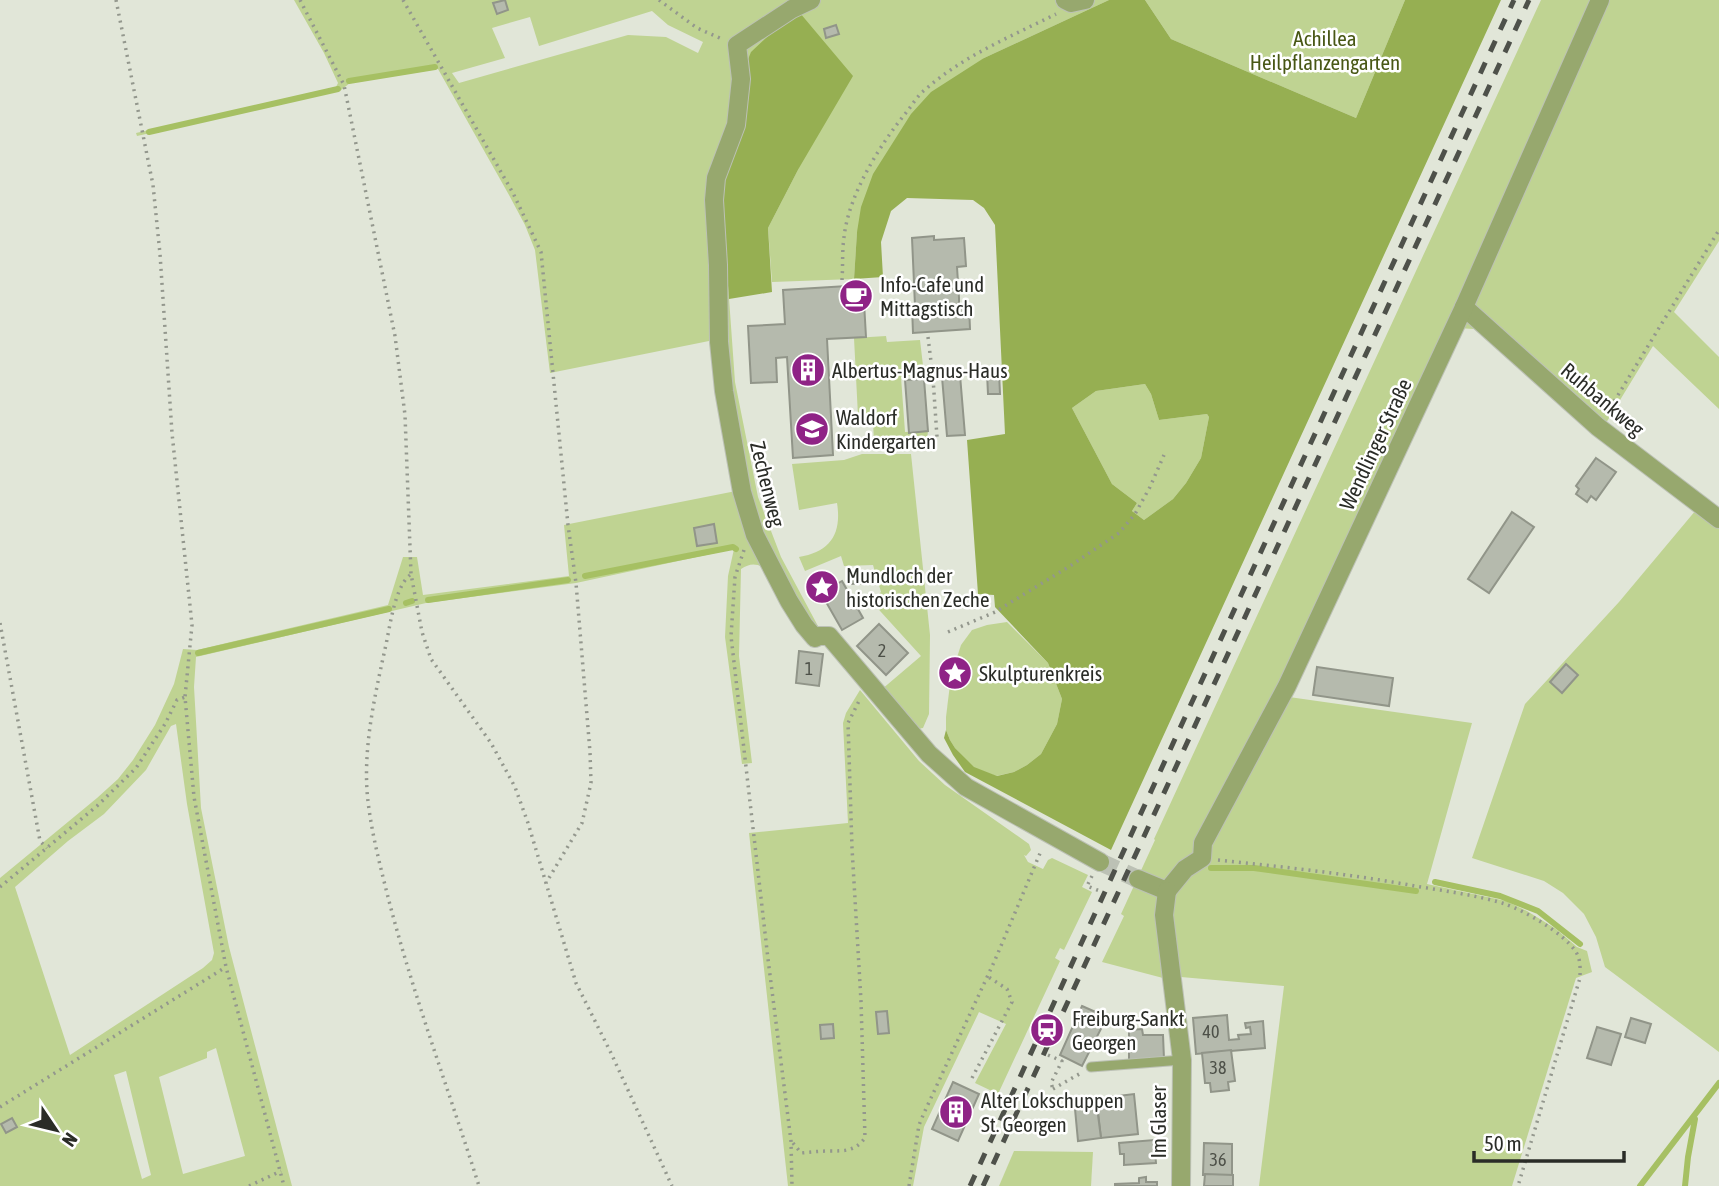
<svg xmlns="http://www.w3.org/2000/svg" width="1719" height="1186" font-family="'Asap Condensed',sans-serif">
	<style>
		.green { fill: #bfd392; fill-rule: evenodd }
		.forest { fill: #96af52; fill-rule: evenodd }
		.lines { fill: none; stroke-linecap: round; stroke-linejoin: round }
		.stream { stroke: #a6c063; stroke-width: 6 }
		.building { fill: #b5baad; stroke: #919589; stroke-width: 2 }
		.minor-tunnel { stroke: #bcc1b5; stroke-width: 18; stroke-dasharray: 18 9; stroke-linecap: butt }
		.service-casing { stroke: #bcc1b5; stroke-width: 11 }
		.minor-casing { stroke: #bcc1b5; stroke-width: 20 }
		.path { stroke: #93978d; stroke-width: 3.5; stroke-dasharray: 2 5; stroke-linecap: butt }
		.service { stroke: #97a86e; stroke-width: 9 }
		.minor { stroke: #97a86e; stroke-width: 18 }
		.rail { stroke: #4e514a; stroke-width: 5; stroke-dasharray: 12 12; stroke-linecap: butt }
		.labels { text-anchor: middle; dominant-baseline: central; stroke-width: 5; stroke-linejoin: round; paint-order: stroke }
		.number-label { font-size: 18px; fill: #4d5048 }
		.park-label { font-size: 21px; fill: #485715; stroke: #fff }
		.poi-label { font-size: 21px; fill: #2a2c27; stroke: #fff; text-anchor: start }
		.street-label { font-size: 21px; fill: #2a2c27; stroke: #fff }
	</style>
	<rect width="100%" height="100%" fill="#e1e6d8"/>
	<g class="green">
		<path d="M294,0H1109L984,58L857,232L854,279L772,282L768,228L799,168L725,242L735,382L758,497L781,557L819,628L817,629L763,567C754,563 749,564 741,569L739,656L752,763L742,764L725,637L728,576L734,549L576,583L426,603L196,657L194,687L201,808L229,947L292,1186H0V878L97,798L118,779L133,760L155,725L174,684L183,649L197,650L388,605L403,557H417L423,595L569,576L564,525L736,491L709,341L550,373L535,250L525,225L509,195L438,69L350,83L341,90L137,136L136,133L336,87L338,83L324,53ZM652,11L668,25L703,42L698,53L666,37L628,35L459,83L452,73L505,58L492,28L530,17L539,46ZM176,724L187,804L214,953L212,960L203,968L70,1055L15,887L68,841L104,814L146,770L171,726ZM216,1048L245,1156L183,1174L159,1077L207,1058V1052ZM126,1071L151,1175L142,1179L114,1075Z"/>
		<path d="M1145,0H1405L1356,118L1171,39Z"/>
		<path d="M1541,0H1719V241L1674,312L1719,357V409L1653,346L1606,423L1719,512V1052L1605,967L1596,937L1584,914L1563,893L1544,881L1472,858L1525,704L1619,602L1696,510L1596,435L1474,329L1457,328L1289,697L1472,723L1427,884L1506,901L1527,911L1556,929L1577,947L1587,951L1592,972L1576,978L1512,1186H1259L1284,986L1181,977L1163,978L1102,962L1124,916L1121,914L1155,840L1154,839Z"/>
		<path d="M886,336L887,342L920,340L924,374L901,377L905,432L928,431L927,440L874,442L873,421L870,417L858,416L854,338Z"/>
		<path d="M1145,384L1151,394L1159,420L1207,414L1209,417L1201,458L1186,483L1173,499L1144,520L1132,511L1137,503L1112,484L1072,408L1096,391Z"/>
		<path d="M862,454H911L930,635L929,714L923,728L917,729L881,690L921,656L871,601L881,592L873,565L844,566L841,556L805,571L799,557C830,552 842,534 837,503L799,510L792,464L844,460Z"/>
		<path d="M1007,622L1048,663L1062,699L1057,724L1041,754L1027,765L1014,772L996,776L974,768L955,748L950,740L946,730V717L951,676L961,645L972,630L987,625Z"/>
		<path d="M860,690L919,761L945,785L1029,844L1031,850L1026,856L1024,855L1028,862L1043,869L1048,860L1052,858L1088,875L1082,887L1092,892L1064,950L1060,948L1055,958L1060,961L998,1094L975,1083L1006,1024L979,1012L924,1127L913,1186H788L749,833L848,823L843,723L846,713Z"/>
		<path d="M1014,1151L1093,1152L1091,1186H999Z"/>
	</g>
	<g class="forest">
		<path d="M1109,0H1145L1171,39L1356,118L1405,0H1501L1111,850L965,772L953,755L944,738L946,730L950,740L955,748L974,767L997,776L1014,772L1027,765L1041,754L1057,724L1062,699L1048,663L995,607L994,595L978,594L967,440L1005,434L995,225L984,208L973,200L907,198L891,211L881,242L883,277L854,279L857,232L861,207L873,174L911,114L931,92L984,58ZM1145,384L1151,394L1159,420L1207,414L1209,417L1201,458L1186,483L1173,499L1144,520L1132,511L1137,503L1112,484L1072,408L1096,391Z"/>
		<path d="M800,13L853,76L799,168L768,228L772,292L729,299L720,179L745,67L751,52L768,36Z"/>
	</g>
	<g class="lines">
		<g class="stream">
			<path d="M349,81L435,67"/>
			<path d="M149,132L338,89"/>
			<path d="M585,576L733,547L736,549"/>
			<path d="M428,600L568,580"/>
			<path d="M406,603L412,601"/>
			<path d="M198,653L389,609"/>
			<path d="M1211,868H1254L1416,891"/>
			<path d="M1435,882L1500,896L1538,911L1580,944"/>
			<path d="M1640,1186L1719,1083"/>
			<path d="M1685,1186L1688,1157L1695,1119"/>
		</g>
	</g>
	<g class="building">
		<path d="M505,0L508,10L497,14L493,3Z"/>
		<path d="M836,25L839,34L826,38L824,29Z"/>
		<path d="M934,236V240L964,238L966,266L957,267L959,298V306L969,305L970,329L913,333L912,306H915L912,238Z"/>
		<path d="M863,285L866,337L827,339L833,455L793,458L787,357L776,358L777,382L751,383L748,326L785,324L783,290Z"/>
		<path d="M999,372L1000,394H988L987,373Z"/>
		<path d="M960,375L965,435L947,436L942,377Z"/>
		<path d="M924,379L928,431L909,433L905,380Z"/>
		<path d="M1596,458L1616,472L1596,500L1591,496L1587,502L1576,494L1579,489L1576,486Z"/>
		<path d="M1512,512L1534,527L1489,593L1468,579Z"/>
		<path d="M714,524L717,543L697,546L694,528Z"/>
		<path d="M869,572V583L851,584V573Z"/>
		<path d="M842,581L863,618L842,630L821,593Z"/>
		<path d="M879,624L908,653L886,675L857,646Z"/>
		<path d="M799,651L823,654L819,686L796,683Z"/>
		<path d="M1566,664L1578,675L1562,693L1550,682Z"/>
		<path d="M1317,667L1393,678L1389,706L1313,695Z"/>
		<path d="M1082,1006L1107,1017L1082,1066L1060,1055Z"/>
		<path d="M887,1011L889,1033L878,1034L876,1012Z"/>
		<path d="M1227,1015L1229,1040L1239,1039L1238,1035L1251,1034L1250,1027L1246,1028L1245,1023L1263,1021L1265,1048L1196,1054L1193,1018Z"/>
		<path d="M1631,1018L1651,1024L1645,1043L1625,1037Z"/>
		<path d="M833,1024L834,1038L821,1039L820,1025Z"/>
		<path d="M1597,1027L1621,1034L1611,1065L1587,1058Z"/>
		<path d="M1142,1029L1143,1035H1163L1164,1059L1129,1060V1030Z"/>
		<path d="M1231,1050L1235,1081L1228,1082L1229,1090L1211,1092L1210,1083H1205L1202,1053Z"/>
		<path d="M953,1082L979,1094L958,1141L932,1129Z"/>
		<path d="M1134,1094L1138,1134L1101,1138L1097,1104L1110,1102V1097Z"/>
		<path d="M1097,1107L1101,1138L1078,1141L1075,1109Z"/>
		<path d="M12,1118L17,1127L6,1133L1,1124Z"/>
		<path d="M1154,1140L1156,1163L1124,1165V1154H1120L1119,1143Z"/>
		<path d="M1204,1143L1232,1144V1175H1203Z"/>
		<path d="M1205,1174L1233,1175V1186H1204Z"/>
		<path d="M1146,1177V1182H1157V1186H1115V1184L1139,1183V1178Z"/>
	</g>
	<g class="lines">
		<path class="minor-tunnel" d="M1100,862L1138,879"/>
		<g class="service-casing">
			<path id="service" d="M1091,1067L1182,1060"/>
		</g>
		<g class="minor-casing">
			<g id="minor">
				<path d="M811,0L792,9L737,45L741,79L736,125L716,178L714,200L718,265L719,342L724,391L742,492L755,535L789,601L804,625L815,638L819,636H829L929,754L966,787L1100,862"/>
				<path d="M1065,0L1071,3L1085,0"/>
				<path d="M1464,307L1598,427L1719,519"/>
				<path d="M1138,879L1167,891"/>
				<path d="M1167,891L1185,869L1202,858L1203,843L1287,686L1464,307L1600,0"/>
				<path d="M1167,891L1164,915L1182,1060L1181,1186"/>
			</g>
		</g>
		<g class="path">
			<path d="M116,0L153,185L160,254L172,433L192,625L185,697L194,797L226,967L284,1186"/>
			<path d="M300,0L344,85L395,336L405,415L411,574L422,632L431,659L491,743L515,787L528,823L576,983L611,1053L672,1186"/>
			<path d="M403,0L513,193L541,252L568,525L576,583L590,752L591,783L582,823L546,883"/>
			<path d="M659,0L697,28L722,39"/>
			<path d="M842,280C843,266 842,251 844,237C849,193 881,143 909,109C914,102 919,94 926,89C963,56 1012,36 1056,14"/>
			<path d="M928,337L933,378L937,437"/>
			<path d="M933,374L984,370"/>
			<path d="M1607,413L1719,230"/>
			<path d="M744,550L735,577L731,636L768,959L791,1141L792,1186"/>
			<path d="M410,575C394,588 390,628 385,649C375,695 364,743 367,791C370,828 380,865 389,901C414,997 449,1091 479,1186"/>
			<path d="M0,623L40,841L47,848"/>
			<path d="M948,632L995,612L1070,566L1119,533L1135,514L1150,487L1164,455"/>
			<path d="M1218,860C1284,867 1350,874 1415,886C1444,891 1477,895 1505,904C1525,911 1564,933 1576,952C1581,960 1580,969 1580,978L1518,1186"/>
			<path d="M1092,876L1087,886L1100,891"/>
			<path d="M0,887L97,806L136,768L165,724L177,700L185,697"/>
			<path d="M1048,1055L1062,1061L1051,1083L1053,1089"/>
			<path d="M972,1078L1012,1002L1007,989L987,976"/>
			<path d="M1053,1089L1081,1073"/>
			<path d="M0,1107L226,967"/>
			<path d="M793,1143L801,1153C811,1152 820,1151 830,1151C845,1151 855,1151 865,1138L861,1001L852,848L848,723L860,699"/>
			<path d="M249,1186L281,1171"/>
			<path d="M909,1186L919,1125L924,1113L995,960L1041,851"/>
		</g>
		<use href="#service" class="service"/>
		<use href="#minor" class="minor"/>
		<g class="rail">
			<path d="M970,1186L1514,0"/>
			<path d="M983,1186L1529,0"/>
		</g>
	</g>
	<defs>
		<g id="cafe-disc" transform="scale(1.75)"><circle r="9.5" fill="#8f2386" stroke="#fff"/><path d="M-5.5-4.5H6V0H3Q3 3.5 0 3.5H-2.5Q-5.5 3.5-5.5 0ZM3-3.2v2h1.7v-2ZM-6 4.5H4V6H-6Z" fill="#fff"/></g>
		<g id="building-disc" transform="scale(1.75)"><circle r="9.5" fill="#8f2386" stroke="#fff"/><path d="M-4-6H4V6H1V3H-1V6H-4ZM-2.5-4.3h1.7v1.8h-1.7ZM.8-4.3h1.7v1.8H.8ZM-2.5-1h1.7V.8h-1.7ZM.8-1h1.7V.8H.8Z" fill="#fff"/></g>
		<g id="school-disc" transform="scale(1.75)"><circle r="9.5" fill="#8f2386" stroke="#fff"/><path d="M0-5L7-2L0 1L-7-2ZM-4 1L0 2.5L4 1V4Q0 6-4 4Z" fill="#fff"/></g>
		<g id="sight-disc" transform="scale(1.75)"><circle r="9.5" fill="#8f2386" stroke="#fff"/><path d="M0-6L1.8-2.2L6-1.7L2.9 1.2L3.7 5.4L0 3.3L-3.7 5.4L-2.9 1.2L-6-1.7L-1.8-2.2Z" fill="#fff"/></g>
		<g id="station-disc" transform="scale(1.75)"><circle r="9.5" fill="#8f2386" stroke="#fff"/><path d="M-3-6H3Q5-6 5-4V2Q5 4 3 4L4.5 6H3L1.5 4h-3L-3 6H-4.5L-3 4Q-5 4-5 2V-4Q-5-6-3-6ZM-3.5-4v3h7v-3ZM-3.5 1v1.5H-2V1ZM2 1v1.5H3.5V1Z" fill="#fff"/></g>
	</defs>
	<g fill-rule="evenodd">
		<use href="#cafe-disc" x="856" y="296"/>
		<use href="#building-disc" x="808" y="370"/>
		<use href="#school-disc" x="812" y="429"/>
		<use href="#sight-disc" x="822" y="587"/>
		<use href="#sight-disc" x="955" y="673"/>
		<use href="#station-disc" x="1047" y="1030"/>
		<use href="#building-disc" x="956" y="1112"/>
	</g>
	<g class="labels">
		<g class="number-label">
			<text x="882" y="650">2</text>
			<text x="809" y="668">1</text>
			<text x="1211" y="1031">40</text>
			<text x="1218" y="1067">38</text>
			<text x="1218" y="1159">36</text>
		</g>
		<g class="park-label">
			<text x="1325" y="38">Achillea<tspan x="1325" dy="24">Heilpflanzengarten</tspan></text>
		</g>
		<g class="poi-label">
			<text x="880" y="284">Info-Cafe und<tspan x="880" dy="24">Mittagstisch</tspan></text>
			<text x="832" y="370">Albertus-Magnus-Haus</text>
			<text x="836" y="417">Waldorf<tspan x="836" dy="24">Kindergarten</tspan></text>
			<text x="846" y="575">Mundloch der<tspan x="846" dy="24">historischen Zeche</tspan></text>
			<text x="979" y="673">Skulpturenkreis</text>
			<text x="1072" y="1018">Freiburg-Sankt<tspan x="1072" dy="24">Georgen</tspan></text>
			<text x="981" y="1100">Alter Lokschuppen<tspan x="981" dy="24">St. Georgen</tspan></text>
		</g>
		<g class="street-label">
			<text transform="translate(1603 399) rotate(40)">Ruhbankweg</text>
			<text transform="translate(1375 444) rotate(-65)">Wendlinger Straße</text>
			<text transform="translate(768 484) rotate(76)">Zechenweg</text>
			<text transform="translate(1158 1122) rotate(-90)">Im Glaser</text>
		</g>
	</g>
	<g transform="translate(56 1130) rotate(125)" stroke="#ffffff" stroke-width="5" paint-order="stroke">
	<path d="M0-5L12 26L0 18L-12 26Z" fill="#2a2c27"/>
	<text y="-10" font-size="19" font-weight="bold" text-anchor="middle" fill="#2a2c27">N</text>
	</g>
	<path d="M1474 1151v10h150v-10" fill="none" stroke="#2a2c27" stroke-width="3.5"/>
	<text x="1484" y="1151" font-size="21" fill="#2a2c27" stroke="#ffffff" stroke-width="5" paint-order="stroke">50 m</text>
</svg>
